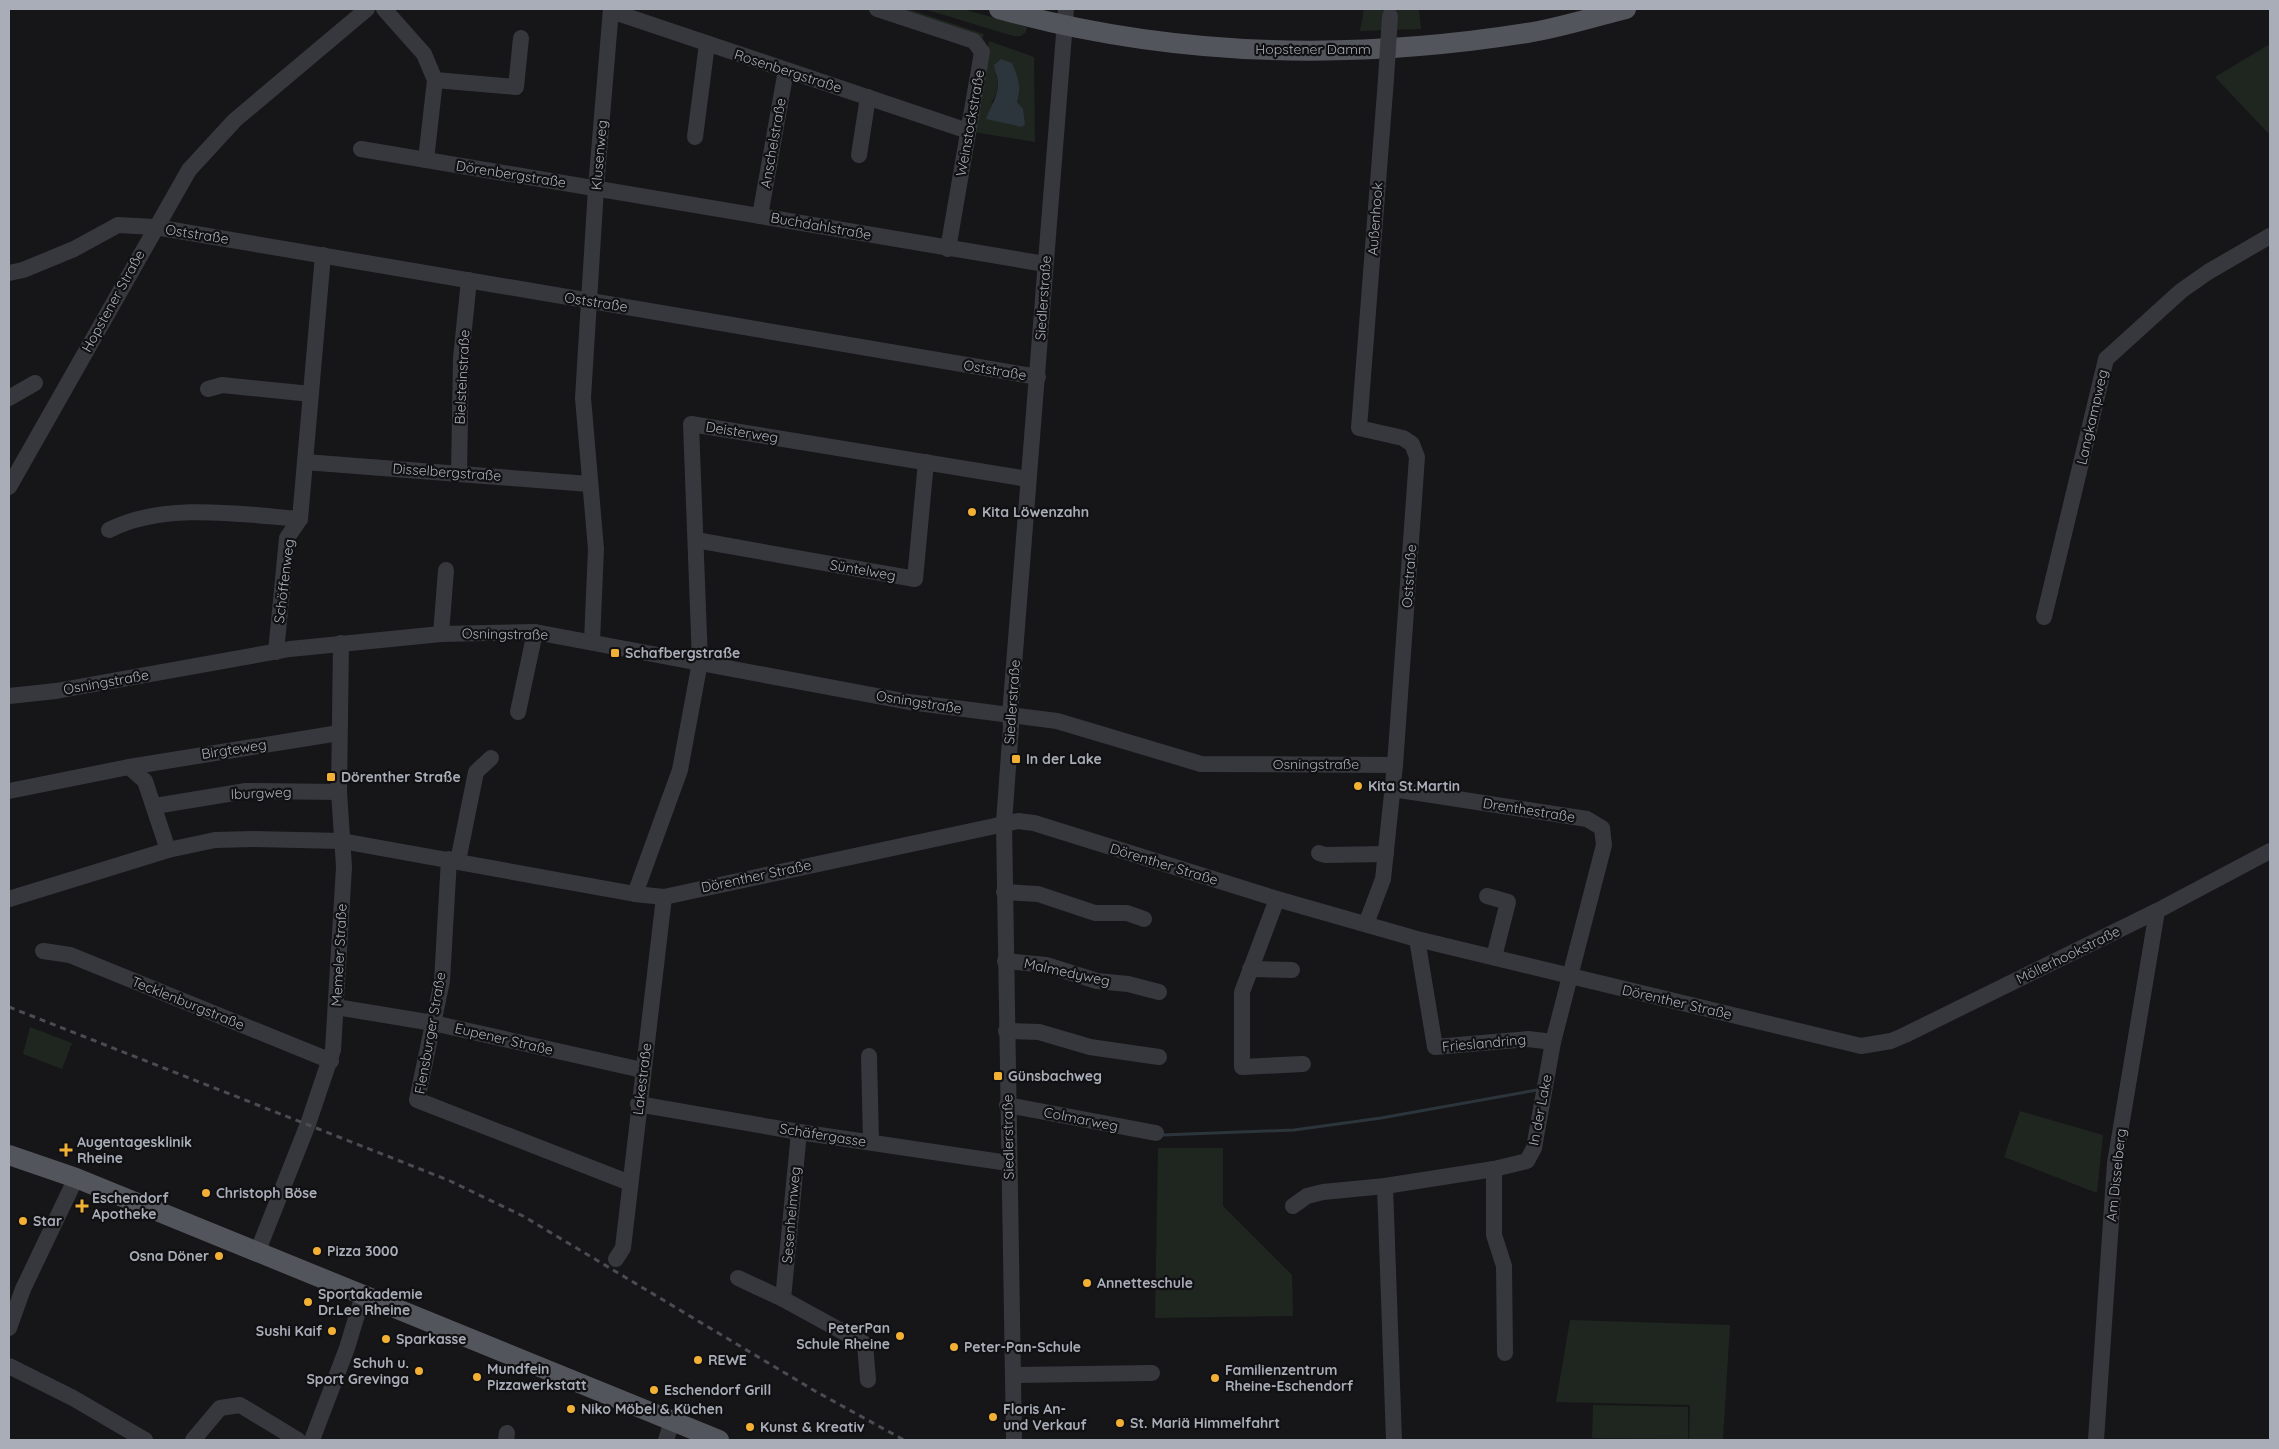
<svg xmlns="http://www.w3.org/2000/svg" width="2279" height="1449" font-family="Quicksand,sans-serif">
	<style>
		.green { fill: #1e261f; fill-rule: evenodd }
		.water { fill: #2c353c }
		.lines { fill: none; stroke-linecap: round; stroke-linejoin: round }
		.stream { stroke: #2c353c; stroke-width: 3 }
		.minor { stroke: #37383d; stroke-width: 16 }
		.major { stroke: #53555c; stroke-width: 20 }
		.rail { stroke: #4a4c52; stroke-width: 3; stroke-dasharray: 6 5; stroke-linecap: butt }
		.minor-bridge { stroke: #37383d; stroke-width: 16 }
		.poi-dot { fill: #f2b134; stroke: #111113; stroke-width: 2 }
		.labels { text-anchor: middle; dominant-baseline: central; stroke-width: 4.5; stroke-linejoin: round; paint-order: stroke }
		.street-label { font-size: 14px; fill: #a8adb8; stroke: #111113 }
		.poi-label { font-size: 14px; font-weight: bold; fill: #a8adb8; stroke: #111113; text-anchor: start }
	</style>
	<rect width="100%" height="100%" fill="#161618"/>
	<g class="green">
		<path d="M894,9H908L984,34L983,38Z"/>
		<path d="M924,9H963L1027,27L1026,32L1021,36H1013Z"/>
		<path d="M1364,9H1419L1421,29L1360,31Z"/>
		<path d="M989,41L1034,57L1035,142L973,132ZM995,73L1020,93L1017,102L991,103C998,92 1000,85 995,73Z"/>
		<path d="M2270,44V135L2215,77Z"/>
		<path d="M30,1027L72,1043L62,1069L23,1054Z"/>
		<path d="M2020,1111L2103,1135L2097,1193L2004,1157Z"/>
		<path d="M1158,1148H1223V1206L1292,1275L1293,1316L1155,1318Z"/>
		<path d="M1570,1320L1730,1325L1723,1440H1689L1690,1405L1556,1402Z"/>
		<path d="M1593,1405L1688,1407V1439L1592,1438Z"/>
	</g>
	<path class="water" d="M1001,59L1012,63C1018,77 1022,88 1017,102L1023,109L1025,124L1022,127L986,119C990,108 998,96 998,84C998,78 995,72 994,65Z"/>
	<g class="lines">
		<path class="stream" d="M1162,1135L1294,1130L1381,1118L1537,1090"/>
		<g class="minor">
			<path d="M384,9L424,54L435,80L426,160"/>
			<path d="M877,9L974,41L982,52L948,249"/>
			<path d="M611,11L968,131"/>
			<path d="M435,80L516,87L521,38"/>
			<path d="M695,137L707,44"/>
			<path d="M361,149L1045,264"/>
			<path d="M859,155L868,97"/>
			<path d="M760,216L786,70"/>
			<path d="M9,273L23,270L74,249L118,225L155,227L1038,377"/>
			<path d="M208,389L222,385L311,394"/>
			<path d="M9,398L35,383"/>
			<path d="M305,462L589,484"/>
			<path d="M459,473L461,358L469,280"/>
			<path d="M9,487L189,170L235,120L367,9"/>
			<path d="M109,530C164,502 240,514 300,519"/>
			<path d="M696,540L915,579L926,462"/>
			<path d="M2044,617L2106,359L2181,291L2208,272L2270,236"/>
			<path d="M441,634L446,570"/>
			<path d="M592,641L596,549L583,398L596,188L611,9"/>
			<path d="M276,652L287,538L300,519L323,255"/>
			<path d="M9,696L56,691L290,649L441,634L535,632L909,702L1057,721L1201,764L1395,765"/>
			<path d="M518,712L535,632"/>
			<path d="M129,767L339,733"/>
			<path d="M1393,789L1587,819L1602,828L1604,845L1553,1042L1534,1148L1527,1161L1494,1169L1385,1186L1394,1440"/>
			<path d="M9,791L129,767L145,781L168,850"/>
			<path d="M155,806L246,791L339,792"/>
			<path d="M1319,853L1325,855L1386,854"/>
			<path d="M449,859L442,981L417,1100L630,1183"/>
			<path d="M458,861L476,772L491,758"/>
			<path d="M1004,892L1038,894L1095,913H1127L1144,919"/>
			<path d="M635,894L680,770L700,662L691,424L1028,479"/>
			<path d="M1487,896L1508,902L1494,957"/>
			<path d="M9,899L168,850L215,840L254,839L342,841L635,894L664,897L1018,821L1034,823L1277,899L1417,939L1861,1046L1891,1041L1905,1035L2157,911L2270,851"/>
			<path d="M1277,899L1242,992V1067L1303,1064"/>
			<path d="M1366,924L1383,879L1395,765L1417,457L1412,444L1403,438L1359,428L1386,79"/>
			<path d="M1417,939L1435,1047L1528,1039L1553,1042"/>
			<path d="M43,951L70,955L331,1061"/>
			<path d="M1005,961L1046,965L1097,981L1128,984L1159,992"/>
			<path d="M1250,969L1292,970"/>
			<path d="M336,1007L433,1023L642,1070"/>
			<path d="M1006,1031L1039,1032L1090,1047L1159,1057"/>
			<path d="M869,1056L871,1142"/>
			<path d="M638,1104L799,1132L1008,1163"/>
			<path d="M1007,1105L1156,1133"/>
			<path d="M799,1132L783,1299L865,1344L868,1380"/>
			<path d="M1494,1169V1235L1504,1266L1505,1353"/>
			<path d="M1293,1206L1307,1196L1323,1192L1385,1186"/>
			<path d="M257,1253L308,1124L333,1050L344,867L339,792L341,643"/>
			<path d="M616,1259L623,1248L664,897"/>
			<path d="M738,1278L783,1299"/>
			<path d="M9,1328L23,1289L76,1178"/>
			<path d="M9,1366L73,1398L145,1440"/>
			<path d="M1013,1375L1152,1373"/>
			<path d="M193,1440L220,1408L240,1405L298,1440"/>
			<path d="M312,1440L347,1348L363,1295"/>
			<path d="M506,1440L507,1433"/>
			<path d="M666,1440L672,1421"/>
			<path d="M1014,1440L1004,822L1011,727L1010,715L1066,9"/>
			<path d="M2096,1440L2115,1163L2157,911"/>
		</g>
		<g class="major">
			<path d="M999,9C1171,57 1351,61 1527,33C1560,28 1593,17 1626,9"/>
			<path d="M9,1155L76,1178L719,1440"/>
		</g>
		<path class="rail" d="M9,1007L448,1180L523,1216L815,1391L904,1440"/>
		<path class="minor-bridge" d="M1386,79L1390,16"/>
	</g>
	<g class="poi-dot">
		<circle cx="972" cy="512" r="5"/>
		<rect x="610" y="648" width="10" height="10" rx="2.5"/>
		<rect x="1011" y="754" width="10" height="10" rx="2.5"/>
		<rect x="326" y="772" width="10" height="10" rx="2.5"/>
		<circle cx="1358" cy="786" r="5"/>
		<rect x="993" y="1071" width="10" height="10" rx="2.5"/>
		<path d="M63.5 1142.5h5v5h5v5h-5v5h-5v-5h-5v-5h5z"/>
		<circle cx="206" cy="1193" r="5"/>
		<path d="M79.5 1198.5h5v5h5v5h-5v5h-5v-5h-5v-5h5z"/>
		<circle cx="23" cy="1221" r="5"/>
		<circle cx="317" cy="1251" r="5"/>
		<circle cx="219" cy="1256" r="5"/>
		<circle cx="1087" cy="1283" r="5"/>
		<circle cx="308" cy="1302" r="5"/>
		<circle cx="332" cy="1331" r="5"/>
		<circle cx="900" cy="1336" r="5"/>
		<circle cx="386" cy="1339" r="5"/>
		<circle cx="954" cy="1347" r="5"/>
		<circle cx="698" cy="1360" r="5"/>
		<circle cx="419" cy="1371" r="5"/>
		<circle cx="477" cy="1377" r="5"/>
		<circle cx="1215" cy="1378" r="5"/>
		<circle cx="654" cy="1390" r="5"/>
		<circle cx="571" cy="1409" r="5"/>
		<circle cx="993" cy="1417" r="5"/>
		<circle cx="1120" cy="1423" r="5"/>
		<circle cx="750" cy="1427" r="5"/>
	</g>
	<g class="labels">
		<g class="street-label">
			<text x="1313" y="49">Hopstener Damm</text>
			<text transform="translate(788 71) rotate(18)">Rosenbergstraße</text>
			<text transform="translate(970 123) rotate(-80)">Weinstockstraße</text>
			<text transform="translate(773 143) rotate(-80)">Anschelstraße</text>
			<text transform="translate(599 155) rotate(-85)">Klusenweg</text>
			<text transform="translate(511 174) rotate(9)">Dörenbergstraße</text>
			<text transform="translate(1375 219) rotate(-86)">Außenhook</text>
			<text transform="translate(821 226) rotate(10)">Buchdahlstraße</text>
			<text transform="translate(197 234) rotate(9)">Oststraße</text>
			<text transform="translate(1043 298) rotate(-86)">Siedlerstraße</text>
			<text transform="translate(113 301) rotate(-61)">Hopstener Straße</text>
			<text transform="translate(596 302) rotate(9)">Oststraße</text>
			<text transform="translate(995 370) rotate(10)">Oststraße</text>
			<text transform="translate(462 377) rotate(-87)">Bielsteinstraße</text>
			<text transform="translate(2092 417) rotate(-77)">Langkampweg</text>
			<text transform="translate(742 432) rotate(9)">Deisterweg</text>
			<text transform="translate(447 472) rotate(4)">Disselbergstraße</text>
			<text transform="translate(863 570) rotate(10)">Süntelweg</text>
			<text transform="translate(1409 576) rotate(-86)">Oststraße</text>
			<text transform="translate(284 581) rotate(-83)">Schöffenweg</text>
			<text transform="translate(505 634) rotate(1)">Osningstraße</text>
			<text transform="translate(106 682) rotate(-10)">Osningstraße</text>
			<text transform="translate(919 702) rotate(9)">Osningstraße</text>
			<text transform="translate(1012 702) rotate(-86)">Siedlerstraße</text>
			<text transform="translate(234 749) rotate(-9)">Birgteweg</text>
			<text x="1316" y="764">Osningstraße</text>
			<text transform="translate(261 793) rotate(-2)">Iburgweg</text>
			<text transform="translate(1529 810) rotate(9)">Drenthestraße</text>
			<text transform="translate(1164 864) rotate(17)">Dörenther Straße</text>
			<text transform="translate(756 876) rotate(-12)">Dörenther Straße</text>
			<text transform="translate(339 955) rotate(-87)">Memeler Straße</text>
			<text transform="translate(2068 955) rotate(-26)">Möllerhookstraße</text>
			<text transform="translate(1067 972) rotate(12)">Malmedyweg</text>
			<text transform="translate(1677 1002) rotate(13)">Dörenther Straße</text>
			<text transform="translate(188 1003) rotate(22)">Tecklenburgstraße</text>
			<text transform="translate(430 1033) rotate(-80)">Flensburger Straße</text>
			<text transform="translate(504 1039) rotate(13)">Eupener Straße</text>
			<text transform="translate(1484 1043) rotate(-5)">Frieslandring</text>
			<text transform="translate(642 1079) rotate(-83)">Lakestraße</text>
			<text transform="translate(1540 1110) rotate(-79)">In der Lake</text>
			<text transform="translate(1081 1119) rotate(11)">Colmarweg</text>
			<text transform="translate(823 1135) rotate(9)">Schäfergasse</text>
			<text transform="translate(1008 1137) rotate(-91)">Siedlerstraße</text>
			<text transform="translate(2116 1175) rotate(-84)">Am Disselberg</text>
			<text transform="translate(791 1215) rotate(-85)">Sesenheimweg</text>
		</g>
		<g class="poi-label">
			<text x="982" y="512">Kita Löwenzahn</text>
			<text x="625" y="653">Schafbergstraße</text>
			<text x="1026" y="759">In der Lake</text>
			<text x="341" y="777">Dörenther Straße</text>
			<text x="1368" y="786">Kita St.Martin</text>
			<text x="1008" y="1076">Günsbachweg</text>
			<text x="77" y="1142">Augentagesklinik<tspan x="77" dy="16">Rheine</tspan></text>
			<text x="216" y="1193">Christoph Böse</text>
			<text x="92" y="1198">Eschendorf<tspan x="92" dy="16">Apotheke</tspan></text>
			<text x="33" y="1221">Star</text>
			<text x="327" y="1251">Pizza 3000</text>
			<text x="209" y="1256" text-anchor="end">Osna Döner</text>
			<text x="1097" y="1283">Annetteschule</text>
			<text x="318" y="1294">Sportakademie<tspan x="318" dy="16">Dr.Lee Rheine</tspan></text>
			<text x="890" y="1328" text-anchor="end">PeterPan<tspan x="890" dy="16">Schule Rheine</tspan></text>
			<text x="322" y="1331" text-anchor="end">Sushi Kaif</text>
			<text x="396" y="1339">Sparkasse</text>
			<text x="964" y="1347">Peter-Pan-Schule</text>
			<text x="708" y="1360">REWE</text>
			<text x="409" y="1363" text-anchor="end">Schuh u.<tspan x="409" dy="16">Sport Grevinga</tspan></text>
			<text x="487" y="1369">Mundfein<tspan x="487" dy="16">Pizzawerkstatt</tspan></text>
			<text x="1225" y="1370">Familienzentrum<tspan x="1225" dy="16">Rheine-Eschendorf</tspan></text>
			<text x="664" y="1390">Eschendorf Grill</text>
			<text x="581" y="1409">Niko Möbel &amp; Küchen</text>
			<text x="1003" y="1409">Floris An-<tspan x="1003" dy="16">und Verkauf</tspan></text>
			<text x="1130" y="1423">St. Mariä Himmelfahrt</text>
			<text x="760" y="1427">Kunst &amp; Kreativ</text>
		</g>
	</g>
	<rect width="2279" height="1449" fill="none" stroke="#a8adb8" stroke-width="20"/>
</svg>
